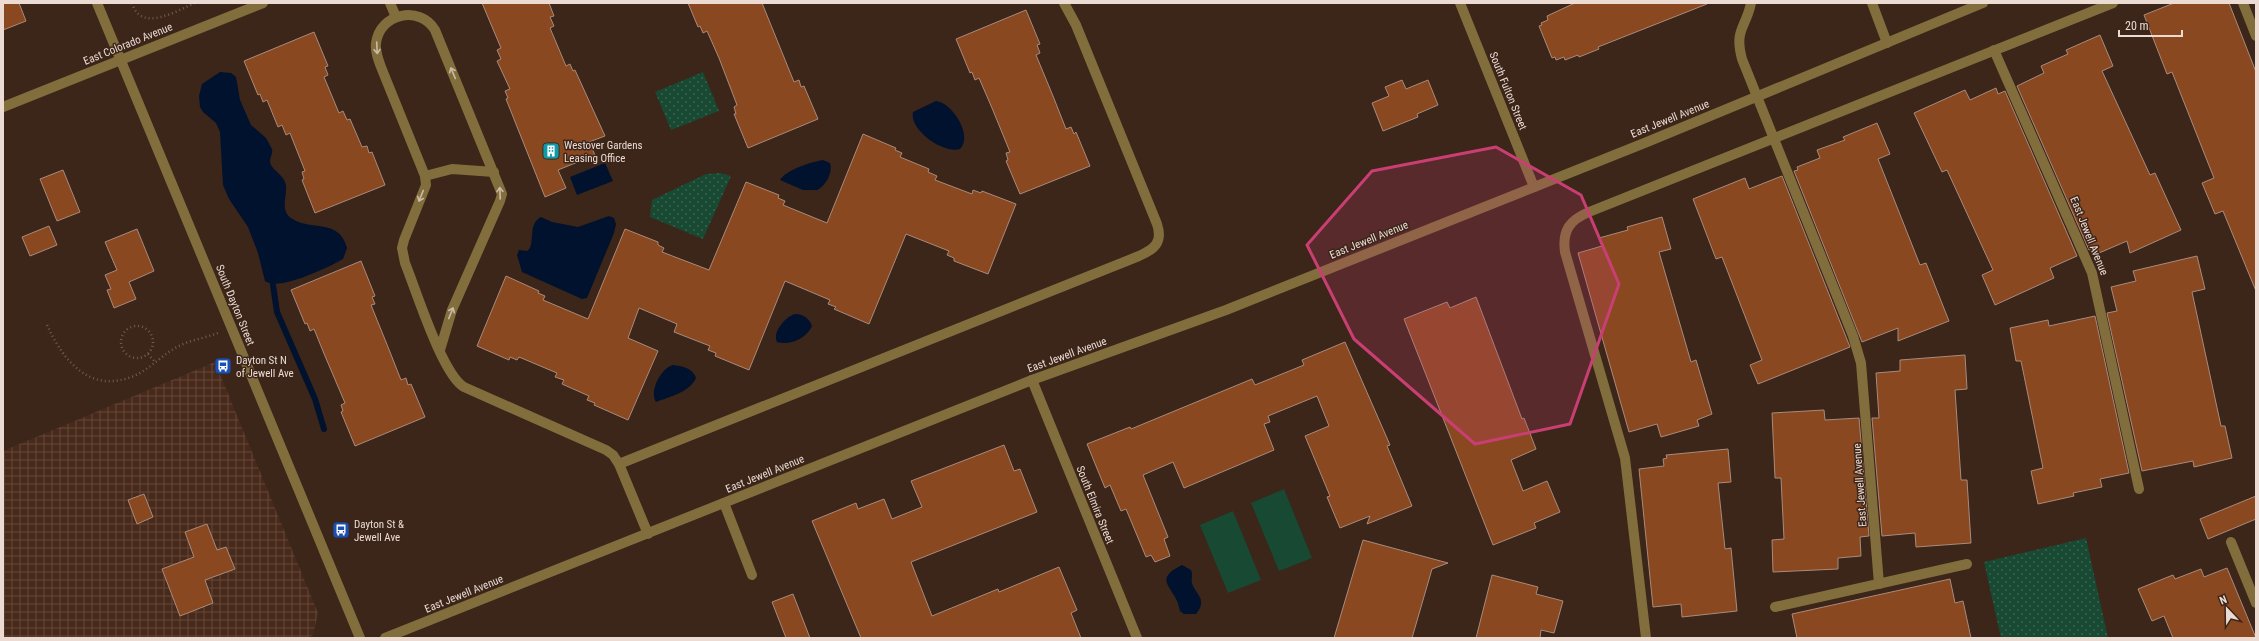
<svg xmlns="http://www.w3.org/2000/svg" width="2259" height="641" font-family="'Roboto Condensed',sans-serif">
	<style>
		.industrial { fill: url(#industrial-grid) }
		.green { fill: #184933 }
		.park { fill: url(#park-dots) }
		.water { fill: #00122d }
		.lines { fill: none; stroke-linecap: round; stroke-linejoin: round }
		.stream { stroke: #00122d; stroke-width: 6 }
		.building { fill: #8a4821; stroke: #a88b7c }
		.path { stroke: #725d53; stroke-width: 2.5; stroke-dasharray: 1 3; stroke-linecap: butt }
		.minor { stroke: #826e3c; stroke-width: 10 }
		.oneway { stroke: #ccbaa6 }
		.marked { fill: #ca3f73; fill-opacity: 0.2; stroke: #ca3f73; stroke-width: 3; stroke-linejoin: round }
		.labels { text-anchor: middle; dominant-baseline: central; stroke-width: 3; stroke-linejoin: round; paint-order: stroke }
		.street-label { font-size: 11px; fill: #ebdbd3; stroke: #3c2519 }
		.poi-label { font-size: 11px; fill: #ebdbd3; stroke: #3c2519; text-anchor: start }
	</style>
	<defs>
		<pattern id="industrial-grid" width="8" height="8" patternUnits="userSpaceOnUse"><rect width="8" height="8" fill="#482a1a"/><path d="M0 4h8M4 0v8" fill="none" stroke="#63483a"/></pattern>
		<pattern id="park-dots" width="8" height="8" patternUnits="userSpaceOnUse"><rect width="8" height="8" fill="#184933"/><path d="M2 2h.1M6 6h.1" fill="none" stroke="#3a6350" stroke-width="1.8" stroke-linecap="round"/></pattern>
	</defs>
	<rect width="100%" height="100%" fill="#3c2519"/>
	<path class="industrial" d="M215,362L318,613L313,635L307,638H3V451Z"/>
	<g class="green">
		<path d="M1284,489L1312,558L1279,571L1251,503Z"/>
		<path d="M1233,511L1261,580L1228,593L1200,525Z"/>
	</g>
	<g class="park">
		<path d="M703,72L719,111L671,130L655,92Z"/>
		<path d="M720,173L731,176L703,239L650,217L652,200L706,174Z"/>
		<path d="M2086,538L2108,638H2001L1984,562Z"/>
	</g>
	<g class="water">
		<path d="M220,72L231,73L236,77L240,100L251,125L266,138L272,149C273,154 270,157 270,161C270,170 285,174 286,186C287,197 280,210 291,218C310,232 339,217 347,248L343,259C329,267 278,292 265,281L258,253L248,227L229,199L223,185L220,132L216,123L203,112L200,107L199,96L202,84Z"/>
		<path d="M936,101C953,103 973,136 960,149C943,154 909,130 913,112Z"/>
		<path d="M823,160L830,163C833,172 826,186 817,190H803L780,180C786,170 811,162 823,160Z"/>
		<path d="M605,163L613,181L577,195L570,177Z"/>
		<path d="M609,216L614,218L616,224L614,233L587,298L582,299L522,272L517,255L519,250L527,251L530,248C534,238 529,223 541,217L552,222L578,227Z"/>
		<path d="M795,314C803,314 809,318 812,326C807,338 790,346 777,342C772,332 785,317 795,314Z"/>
		<path d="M673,365C682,366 693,368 696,378C690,392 669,397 656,402C649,391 661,368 673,365Z"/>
		<path d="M1182,565L1191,570C1193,575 1191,578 1192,583C1194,593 1209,599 1196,614H1184L1180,611C1177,587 1150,581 1182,565Z"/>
	</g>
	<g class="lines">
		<path class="stream" d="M273,285L277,312L315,399L324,429"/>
	</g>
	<g class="building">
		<path d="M3,3H19L26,21L3,30Z"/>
		<path d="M482,3H549L554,16L550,17L554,26L550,28L566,66L570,64L573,71L575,70L605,136L589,142L595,155L558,170L566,188L545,197L506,99L508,98L505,91L510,89L497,61L501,59L497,50L501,48Z"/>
		<path d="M688,3H762L794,82L799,80L801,87L804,86L818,119L748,148L734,114H736L734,107L737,105L719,58L707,31L703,33L700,26L698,27Z"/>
		<path d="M1575,3H1707V4L1598,47L1599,49L1579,57L1578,55L1565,60L1564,57L1556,60L1555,57L1552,58L1539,26L1542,25L1541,23L1548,20L1547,16Z"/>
		<path d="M2174,3H2229L2256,72V291L2223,211L2215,214L2202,183L2214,178L2172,72L2167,74L2144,15Z"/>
		<path d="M1026,10L1040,44L1037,45L1040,53L1036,55L1053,96L1066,129L1071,127L1074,134L1076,132L1090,166L1020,194L1006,161L1008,160L1006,153L1010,152L992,108L979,78L975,80L972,72L970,73L956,39Z"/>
		<path d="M314,32L328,66L325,67L328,75L324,77L339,113L343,111L347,120L350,119L362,147L367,146L369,153L372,152L385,185L315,213L302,180L304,179L302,172L305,171L290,133L286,135L282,125L278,127L267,100L263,102L260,94L258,95L244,61Z"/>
		<path d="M2100,35L2113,66L2102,71L2150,175L2155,173L2181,230L2130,253L2127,241L2099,253L2097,247L2089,250L2017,86L2044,73L2041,66L2068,54L2066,50Z"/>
		<path d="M1402,80L1406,89L1428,80L1438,105L1417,114L1418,117L1383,131L1372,103L1389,96L1385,87Z"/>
		<path d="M1996,88L1998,94L2005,91L2077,256L2050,268L2054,278L1995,305L1982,275L1993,270L1947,170L1942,172L1914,113L1965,90L1970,100Z"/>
		<path d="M1877,123L1890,154L1878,159L1920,265L1926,263L1949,321L1898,341V328L1862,342L1794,171L1798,170L1797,167L1820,158L1817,150L1845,140L1843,137Z"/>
		<path d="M863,134L896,148L895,150L902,153L900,157L929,169L928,172L937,176L935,180L972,194L973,190L981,193L982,191L1016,204L988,274L954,261V258L947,255L949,251L906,234L869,324L834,309L836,307L828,304L830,300L785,281L749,370L715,356L716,353L708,350L710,346L674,332L677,324L639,308L628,338L658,351L628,420L594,405L595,403L587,400L589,396L562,384L564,380L555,377L557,373L519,357L517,360L510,357L509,360L477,346L506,276L539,291L538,293L545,296L543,300L588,319L625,229L658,242V245L664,248L662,252L709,270L746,182L779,195L778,198L785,201L783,205L827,223Z"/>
		<path d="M63,170L80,212L57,221L40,179Z"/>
		<path d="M1782,176L1850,347L1758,384L1750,365L1762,360L1722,257L1716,259L1693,199L1745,178L1749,189Z"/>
		<path d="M1662,217L1671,249L1659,252L1691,362L1696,360L1712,414L1697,420L1699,426L1661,437L1657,424L1629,432L1578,253L1602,246L1599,238L1628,230L1627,227Z"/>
		<path d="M49,226L57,245L30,256L22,237Z"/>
		<path d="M137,229L154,271L129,282L136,299L114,308L107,290L111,289L105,275L117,270L105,242Z"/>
		<path d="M2197,256L2205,289L2192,292L2221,426H2225L2232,458L2194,467L2193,461L2142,471L2107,313L2117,311L2111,287L2136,281L2133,271Z"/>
		<path d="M361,261L375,296L372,297L375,304L371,305L388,347L401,380L406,378L408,385L411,384L425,417L355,446L341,412L343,411L341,405L345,403L325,356L314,329L310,331L307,323L305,324L291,290Z"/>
		<path d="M1476,297L1522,419L1524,418L1536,449L1511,460L1523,491L1547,481L1560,512L1534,523L1536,528L1493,545L1404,319L1447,302L1450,308Z"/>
		<path d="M2095,316L2129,473L2100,479L2102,487L2073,493L2074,496L2038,504L2031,471L2043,468L2021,361H2016L2010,328L2048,320L2049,326Z"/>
		<path d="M1345,342L1390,445L1387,446L1412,506L1367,524L1370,516L1340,528L1327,497L1330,496L1305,436L1329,426L1317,396L1268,416L1270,422L1264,424L1274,450L1184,488L1173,462L1143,475L1168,537L1164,539L1170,556L1155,562L1151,555L1146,557L1126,509L1121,511L1110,485L1105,488L1087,444L1130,427L1131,429L1252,379L1255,385L1304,365L1302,360Z"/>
		<path d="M1965,355L1967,389L1955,390L1961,480H1967L1971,543L1916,547L1915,533L1882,536L1872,418H1879L1876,373L1900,371V360Z"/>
		<path d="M1824,410L1825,420L1859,418L1869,536L1860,537L1861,556L1838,558V569L1773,572L1772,540L1784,539L1781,478H1775L1772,413Z"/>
		<path d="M1004,445L1014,471L1020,469L1037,512L911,562L932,616L998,589L999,592L1059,567L1077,610L1071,613L1081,638H861L812,521L856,503L858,509L884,499L892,519L922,507L911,481Z"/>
		<path d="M1728,449L1731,482L1718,483L1725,549L1731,548L1737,611L1682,617L1681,604L1653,607L1639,469L1664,466L1663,459L1667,458L1666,455Z"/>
		<path d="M144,494L153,517L137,524L128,500Z"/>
		<path d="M2256,496V519L2208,539L2200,519Z"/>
		<path d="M207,524L217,550L226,547L235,569L205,580L213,603L180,616L162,569L194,557L185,532Z"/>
		<path d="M1363,540L1448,563L1432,569L1412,638H1334Z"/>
		<path d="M2227,568L2256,638H2173L2164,616L2152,621L2138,589L2173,575L2175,579L2201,569L2204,577Z"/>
		<path d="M1492,575L1538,587L1536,594L1563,601L1554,633L1541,630L1540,638H1476Z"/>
		<path d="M1950,579L1955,603L1963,601L1971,638H1797L1792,614Z"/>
		<path d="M793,594L810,638H786L772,602Z"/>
	</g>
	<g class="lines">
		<g class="path">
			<path d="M132,3C141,33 176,11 195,3"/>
			<path d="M47,325C64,362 90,394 134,376C150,369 162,355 177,347C190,340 205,338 218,333"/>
			<circle cx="137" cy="342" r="16"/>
			<path d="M148,354L156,363"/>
		</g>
		<g class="minor">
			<path d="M97,3L360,638"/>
			<path d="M390,3L396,17"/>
			<path d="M1460,3L1534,187"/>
			<path d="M1751,3C1746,28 1734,29 1742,59L1853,336L1861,363L1879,584"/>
			<path d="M1872,3L1887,43"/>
			<path d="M2243,3L2256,36"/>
			<path d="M1994,50L2092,273L2139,489"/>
			<path d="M3,107L263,3"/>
			<path d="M425,176L452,169L494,172"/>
			<path d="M440,350L452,310L500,201L502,194L435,30C420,5 380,13 376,43C375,51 378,59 381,67L425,176L426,185L404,240L402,248L405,263C416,290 442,374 464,387L606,450L613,455L619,464L648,534"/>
			<path d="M1032,380L1137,638"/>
			<path d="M619,464L1139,256C1155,249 1163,242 1157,224L1076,25L1064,3"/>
			<path d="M724,503L752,575"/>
			<path d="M2231,542L2256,603"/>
			<path d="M1775,607L1967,564"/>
			<path d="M385,638L1032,380L1226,310L1647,142L1983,3"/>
			<path d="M1646,638L1625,458L1565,252C1562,230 1570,220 1589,212L2113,3"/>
		</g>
	</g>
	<defs><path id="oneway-shaft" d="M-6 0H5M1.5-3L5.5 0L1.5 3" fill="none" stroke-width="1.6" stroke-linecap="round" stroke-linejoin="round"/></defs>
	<g class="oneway">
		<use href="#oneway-shaft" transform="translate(377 48) rotate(87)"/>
		<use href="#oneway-shaft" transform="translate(453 73) rotate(-113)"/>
		<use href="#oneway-shaft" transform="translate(500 193) rotate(-92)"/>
		<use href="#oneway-shaft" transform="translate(421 196) rotate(112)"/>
		<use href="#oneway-shaft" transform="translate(451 313) rotate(-68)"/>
	</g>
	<path class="marked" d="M1496,147L1581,195L1619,284L1570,424L1475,444L1354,339L1307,245L1372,171Z"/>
	<defs>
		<g id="building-square" transform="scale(0.9)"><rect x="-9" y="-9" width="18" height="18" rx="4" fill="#0f9aa8" stroke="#3c2519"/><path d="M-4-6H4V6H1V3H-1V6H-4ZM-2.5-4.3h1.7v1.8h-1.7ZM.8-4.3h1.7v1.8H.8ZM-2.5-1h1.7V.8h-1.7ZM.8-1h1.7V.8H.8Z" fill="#fff"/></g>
		<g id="bus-square" transform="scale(0.9)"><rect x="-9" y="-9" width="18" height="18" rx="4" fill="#1a4fb4" stroke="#3c2519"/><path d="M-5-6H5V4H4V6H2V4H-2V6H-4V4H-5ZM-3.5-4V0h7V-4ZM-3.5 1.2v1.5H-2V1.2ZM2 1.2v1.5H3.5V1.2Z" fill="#fff"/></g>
	</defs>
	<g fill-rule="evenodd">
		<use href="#building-square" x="551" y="151"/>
		<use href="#bus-square" x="223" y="366"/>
		<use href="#bus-square" x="341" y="530"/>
	</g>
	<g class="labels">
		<g class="street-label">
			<text transform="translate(128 44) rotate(-22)">East Colorado Avenue</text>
			<text transform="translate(1508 91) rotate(68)">South Fulton Street</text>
			<text transform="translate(1670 119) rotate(-22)">East Jewell Avenue</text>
			<text transform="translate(2089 236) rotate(68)">East Jewell Avenue</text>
			<text transform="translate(1369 240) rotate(-22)">East Jewell Avenue</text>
			<text transform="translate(235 305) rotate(68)">South Dayton Street</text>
			<text transform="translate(1067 355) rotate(-20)">East Jewell Avenue</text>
			<text transform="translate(765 474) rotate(-22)">East Jewell Avenue</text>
			<text transform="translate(1860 485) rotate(-94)">East Jewell Avenue</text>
			<text transform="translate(1095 505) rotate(68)">South Elmira Street</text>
			<text transform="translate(464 594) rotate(-22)">East Jewell Avenue</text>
		</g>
		<g class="poi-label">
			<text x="564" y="145">Westover Gardens<tspan x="564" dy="13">Leasing Office</tspan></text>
			<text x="236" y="360">Dayton St N<tspan x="236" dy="13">of Jewell Ave</tspan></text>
			<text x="354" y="524">Dayton St &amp;<tspan x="354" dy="13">Jewell Ave</tspan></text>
		</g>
	</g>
	<rect width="2259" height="641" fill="none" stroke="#ebdbd3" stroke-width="8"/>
	<g transform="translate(2227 609) rotate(338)" stroke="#3c2519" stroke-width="3" paint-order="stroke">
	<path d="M0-3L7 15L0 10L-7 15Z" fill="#ebdbd3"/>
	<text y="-6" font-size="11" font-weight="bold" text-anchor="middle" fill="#ebdbd3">N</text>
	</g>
	<path d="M2119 30v6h63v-6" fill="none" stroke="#ebdbd3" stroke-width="2"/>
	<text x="2125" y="30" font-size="12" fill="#ebdbd3" stroke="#3c2519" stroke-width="3" paint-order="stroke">20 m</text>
</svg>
